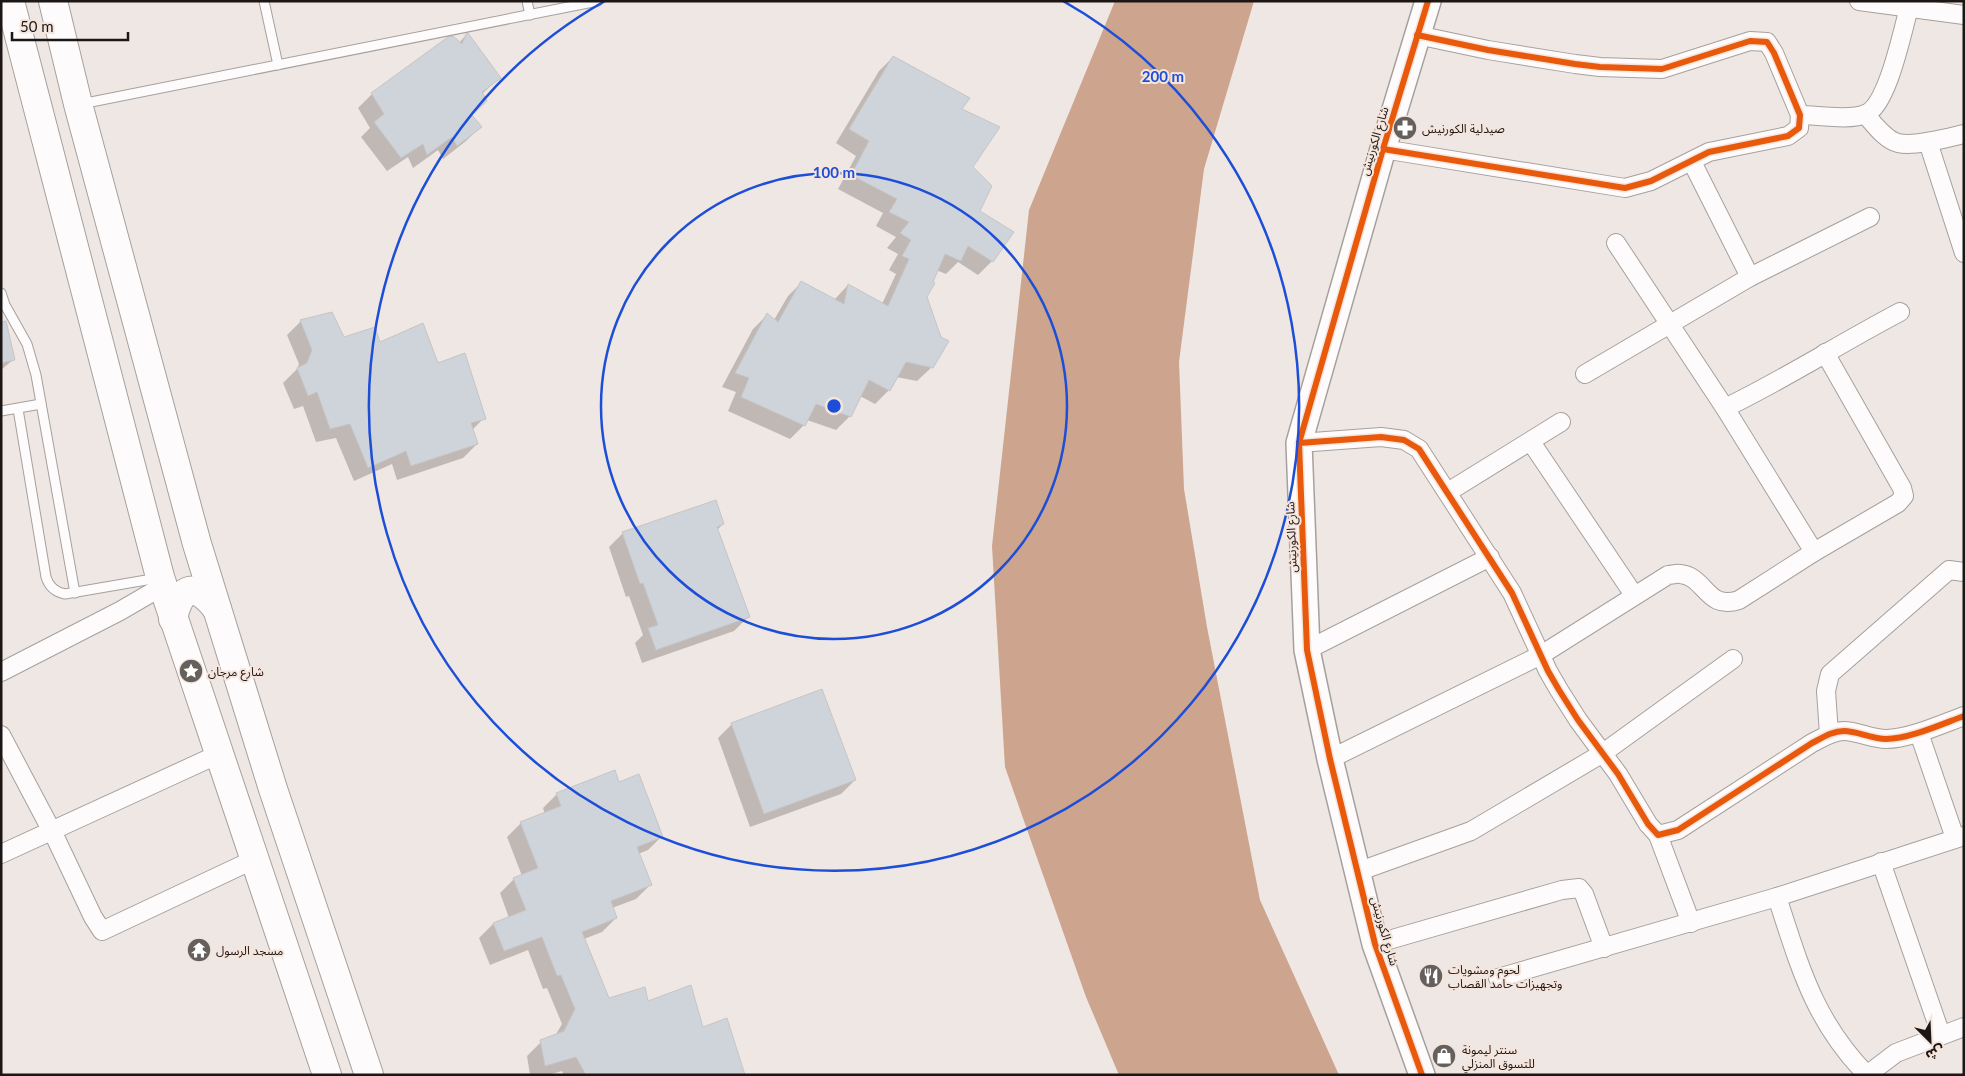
<svg xmlns="http://www.w3.org/2000/svg" width="1965" height="1076" font-family="Lato,'Noto Sans Arabic',sans-serif">
	<style>
		.water { fill: #cda48d }
		.shadow { fill: #0003 }
		.building { fill: #cfd3da; stroke: #c6c5c5 }
		.lines { fill: none; stroke-linecap: round; stroke-linejoin: round }
		.lane-casing { stroke: #a6a09d; stroke-width: 11 }
		.street-casing { stroke: #a6a09d; stroke-width: 20 }
		.secondary-casing { stroke: #a6a09d; stroke-width: 28 }
		.primary-casing { stroke: #a6a09d; stroke-width: 30 }
		.lane { stroke: #fdfbfb; stroke-width: 9 }
		.street { stroke: #fdfbfb; stroke-width: 18 }
		.secondary { stroke: #fdfbfb; stroke-width: 25 }
		.primary { stroke: #fdfbfb; stroke-width: 28 }
		.cycleway-casing { stroke: #f5e5dd; stroke-width: 9 }
		.cycleway { stroke: #e8590c; stroke-width: 6 }
		.ring { fill: none; stroke: #1d4ed8; stroke-width: 2.5 }
		.labels { text-anchor: middle; dominant-baseline: central; stroke-width: 4; stroke-linejoin: round; paint-order: stroke }
		.poi-label { font-size: 12px; fill: #1c1714; stroke: #f5e5dd; text-anchor: start }
		.street-label { font-size: 12px; fill: #1c1714; stroke: #f5e5dd }
		.centre { fill: #1d4ed8; stroke: #f5e5dd; stroke-width: 2.5 }
		.ring-label { font-size: 15px; text-anchor: middle; font-weight: bold; fill: #1d4ed8; stroke: #f5e5dd; stroke-width: 4; stroke-linejoin: round; paint-order: stroke }
	</style>
	<rect width="100%" height="100%" fill="#efe7e3"/>
	<path class="water" d="M1115,1H1254L1204,169L1179,362L1184,489L1207,627L1260,900L1339,1075H1119L1086,997L1005,767L992,546L1029,210Z"/>
	<g class="shadow">
		<path d="M466,35L499,78L482,94L471,116L480,127L466,141L443,159L438,150L413,168L408,157L387,171L361,137L370,128L358,108L372,94L459,43Z"/>
		<path d="M893,57L960,110L979,211L992,261L978,275L958,262L946,274L936,270L926,297L932,367L917,381L896,377L889,390L875,404L860,396L850,416L836,430L807,420L804,425L790,439L728,411L736,392L722,387L753,329L767,315L774,320L788,296L802,282L834,300L848,285L882,304L896,274L889,270L898,254L887,248L896,237L876,226L883,213L838,189L856,156L836,143L879,71Z"/>
		<path d="M301,321L343,339L379,344L438,365L484,418L472,430L477,444L463,458L397,480L392,464L354,481L336,438L316,442L303,406L294,409L283,383L297,369L299,364L287,335Z"/>
		<path d="M1,335L14,359L1,370Z"/>
		<path d="M723,524L717,530L748,617L734,631L642,663L635,643L643,635L629,596L626,597L609,547L623,533Z"/>
		<path d="M732,724L855,780L841,794L750,827L718,738Z"/>
		<path d="M557,794L662,836L648,850L638,854L650,885L636,899L612,908L616,918L602,932L584,939L608,999L647,1003L702,1029L744,1075H564L562,1071L548,1075H530L527,1056L541,1042L555,1036L562,1024L547,988L543,989L528,950L490,965L479,938L493,924L509,918L500,893L514,879L522,876L507,837L521,823L545,814L543,808Z"/>
	</g>
	<g class="building">
		<path d="M468,33L501,78L482,92L487,101L472,115L482,127L457,146L452,137L427,155L423,144L401,158L374,122L384,114L371,93L448,37L453,36L462,44L466,34Z"/>
		<path d="M893,56L970,98L962,109L1000,127L973,167L992,186L980,211L1014,232L993,262L968,246L961,261L945,254L933,282L935,283L927,297L941,337L949,341L933,368L906,362L890,391L869,380L851,417L816,404L805,426L741,397L749,378L735,373L767,313L778,322L801,281L844,304L848,284L888,306L909,259L902,256L911,240L900,233L909,222L889,212L897,199L851,175L869,141L849,129Z"/>
		<path d="M332,312L344,337L375,327L380,342L423,323L438,363L465,353L486,419L471,423L478,444L411,466L406,451L368,468L350,424L330,429L317,392L308,396L297,368L307,363L312,350L300,320Z"/>
		<path d="M6,321L15,360L1,363V322Z"/>
		<path d="M716,500L724,524L717,527L750,617L656,650L648,628L658,625L643,583L640,584L622,532Z"/>
		<path d="M822,689L856,780L764,814L731,723Z"/>
		<path d="M615,770L619,782L639,774L663,837L637,847L652,885L611,901L617,918L582,932L598,971L609,998L645,987L648,1001L691,985L703,1027L727,1018L745,1075H586L576,1057L545,1066L540,1040L564,1031L575,1009L561,975L557,976L542,937L504,951L493,923L526,910L513,878L538,868L520,822L561,806L556,793Z"/>
	</g>
	<g class="lines">
		<g class="lane-casing">
			<g id="lane">
				<path d="M264,1L278,65"/>
				<path d="M527,1L530,15"/>
				<path d="M81,104L598,1"/>
				<path d="M1,293L5,305L27,344L36,375L75,593"/>
				<path d="M18,409L46,577C49,587 55,592 65,594L158,578"/>
				<path d="M1,411L41,404"/>
			</g>
		</g>
		<g class="street-casing">
			<g id="street">
				<path d="M1859,1L1964,15"/>
				<path d="M1865,114C1874,124 1885,140 1898,143C1914,147 1947,138 1964,134"/>
				<path d="M1800,115C1817,115 1850,121 1866,114C1888,104 1902,32 1909,8"/>
				<path d="M1928,142L1964,253"/>
				<path d="M1383,149L1625,188L1651,181L1709,152L1788,136L1799,128L1800,115L1774,53L1767,42L1750,41L1662,69L1600,67L1575,64L1488,50L1417,35"/>
				<path d="M1692,162L1750,277"/>
				<path d="M1616,243L1725,408L1814,552"/>
				<path d="M1585,374L1750,277L1870,217"/>
				<path d="M1725,408C1785,379 1841,343 1900,312"/>
				<path d="M1531,442L1634,595"/>
				<path d="M1299,443L1381,437L1404,440L1419,449L1512,593L1548,671L1559,690L1578,720L1618,774L1648,824L1658,835L1678,830L1812,743C1822,738 1832,731 1844,731C1857,731 1872,739 1886,739C1909,739 1942,724 1964,716"/>
				<path d="M1448,492L1561,422"/>
				<path d="M1307,650L1490,557"/>
				<path d="M1,672L120,611L163,586"/>
				<path d="M1919,733L1955,838"/>
				<path d="M1829,734L1826,691L1830,674L1949,570L1964,572"/>
				<path d="M1,735L56,839L93,917L102,931L255,859"/>
				<path d="M1330,759L1541,655L1668,575C1672,575 1677,573 1680,574C1706,576 1706,611 1739,600L1814,552L1898,503L1904,496L1902,488L1825,353"/>
				<path d="M1658,835L1691,923"/>
				<path d="M1,854L219,754"/>
				<path d="M1881,862L1941,1035"/>
				<path d="M1357,872L1471,831L1603,753L1733,659"/>
				<path d="M1777,897C1800,967 1814,1021 1867,1075"/>
				<path d="M1375,944L1562,890L1579,888L1584,894L1604,948"/>
				<path d="M1498,978L1777,897L1964,836"/>
				<path d="M1867,1075L1896,1053L1964,1027"/>
			</g>
		</g>
		<g class="secondary-casing">
			<path id="secondary" d="M1422,1075L1375,944L1330,759L1307,650L1299,443L1383,149L1428,1"/>
		</g>
		<g class="primary-casing">
			<g id="primary">
				<path d="M10,1L160,577L327,1075"/>
				<path d="M53,1L78,104L197,544L273,789L369,1075"/>
				<path d="M173,619C180,585 196,581 217,609"/>
			</g>
		</g>
		<use href="#lane" class="lane"/>
		<use href="#street" class="street"/>
		<use href="#secondary" class="secondary"/>
		<use href="#primary" class="primary"/>
		<g class="cycleway-casing">
			<g id="cycleway">
				<path d="M1383,149L1625,188L1651,181L1709,152L1788,136L1799,128L1800,115L1774,53L1767,42L1750,41L1662,69L1600,67L1575,64L1488,50L1417,35"/>
				<path d="M1299,443L1381,437L1404,440L1419,449L1512,593L1548,671L1559,690L1578,720L1618,774L1648,824L1658,835L1678,830L1812,743C1822,738 1832,731 1844,731C1857,731 1872,739 1886,739C1909,739 1942,724 1964,716"/>
				<path d="M1422,1075L1375,944L1330,759L1307,650L1299,443L1383,149L1428,1"/>
			</g>
		</g>
		<use href="#cycleway" class="cycleway"/>
	</g>
	<g class="ring">
		<circle cx="834" cy="406" r="233"/>
		<path d="M1063 1A465 465 0 1 1 605 1"/>
	</g>
	<defs>
		<g id="pharmacy-disc" transform="scale(1.25)"><circle r="9.5" fill="#66605c" stroke="#f5e5dd"/><path d="M-2-6h4v4h4v4h-4v4h-4v-4h-4v-4h4Z" fill="#fff"/></g>
		<g id="sight-disc" transform="scale(1.25)"><circle r="9.5" fill="#66605c" stroke="#f5e5dd"/><path d="M0-6L1.8-2.2L6-1.7L2.9 1.2L3.7 5.4L0 3.3L-3.7 5.4L-2.9 1.2L-6-1.7L-1.8-2.2Z" fill="#fff"/></g>
		<g id="temple-disc" transform="scale(1.25)"><circle r="9.5" fill="#66605c" stroke="#f5e5dd"/><path d="M0-6L5-2H3V0L6.5 2.5H4V6H1.5V3h-3V6H-4V2.5H-6.5L-3 0V-2H-5Z" fill="#fff"/></g>
		<g id="restaurant-disc" transform="scale(1.25)"><circle r="9.5" fill="#66605c" stroke="#f5e5dd"/><path d="M-5-6h1v4h1v-4h1v4h1v-4h1v5L-1.5 .5V6h-2V.5L-5-1ZM5-6V6H3V1.5H1.5Q1.5-4 5-6Z" fill="#fff"/></g>
		<g id="shop-disc" transform="scale(1.25)"><circle r="9.5" fill="#66605c" stroke="#f5e5dd"/><path d="M-5-2.5h2.3a2.7 3.5 0 0 1 5.4 0H5L5.5 6h-11ZM-1.5-2.5h3a1.5 2.3 0 0 0-3 0Z" fill="#fff"/></g>
	</defs>
	<g fill-rule="evenodd">
		<use href="#pharmacy-disc" x="1405" y="128"/>
		<use href="#sight-disc" x="191" y="671"/>
		<use href="#temple-disc" x="199" y="950"/>
		<use href="#restaurant-disc" x="1431" y="976"/>
		<use href="#shop-disc" x="1444" y="1056"/>
	</g>
	<g class="labels">
		<g class="poi-label">
			<text x="1422" y="128">صيدلية الكورنيش</text>
			<text x="208" y="671">شارع مرجان</text>
			<text x="216" y="950">مسجد الرسول</text>
			<text x="1448" y="969">لحوم ومشويات<tspan x="1448" dy="14">وتجهيزات حامد القصاب</tspan></text>
			<text x="1462" y="1049">سنتر ليمونة<tspan x="1462" dy="14">للتسوق المنزلي</tspan></text>
		</g>
		<g class="street-label">
			<text transform="translate(1374 141) rotate(-73)">شارع الكورنيش</text>
			<text transform="translate(1291 537) rotate(-92)">شارع الكورنيش</text>
			<text transform="translate(1385 931) rotate(74)">شارع الكورنيش</text>
		</g>
	</g>
	<circle cx="834" cy="406" r="8" class="centre"/>
	<g class="ring-label">
		<text x="1163" y="82">200 m</text>
		<text x="834" y="178">100 m</text>
	</g>
	<rect width="1965" height="1076" fill="none" stroke="#1c1714" stroke-width="5"/>
	<g transform="translate(1930 1041) rotate(156)" stroke="#f5e5dd" stroke-width="4" paint-order="stroke">
	<path d="M0-4L9 19L0 12L-9 19Z" fill="#1c1714"/>
	<text y="-8" font-size="14" font-weight="bold" text-anchor="middle" fill="#1c1714">ش</text>
	</g>
	<path d="M12 32v8h116v-8" fill="none" stroke="#1c1714" stroke-width="2.5"/>
	<text x="20" y="32" font-size="15" fill="#1c1714" stroke="#f5e5dd" stroke-width="4" paint-order="stroke">50 m</text>
</svg>
